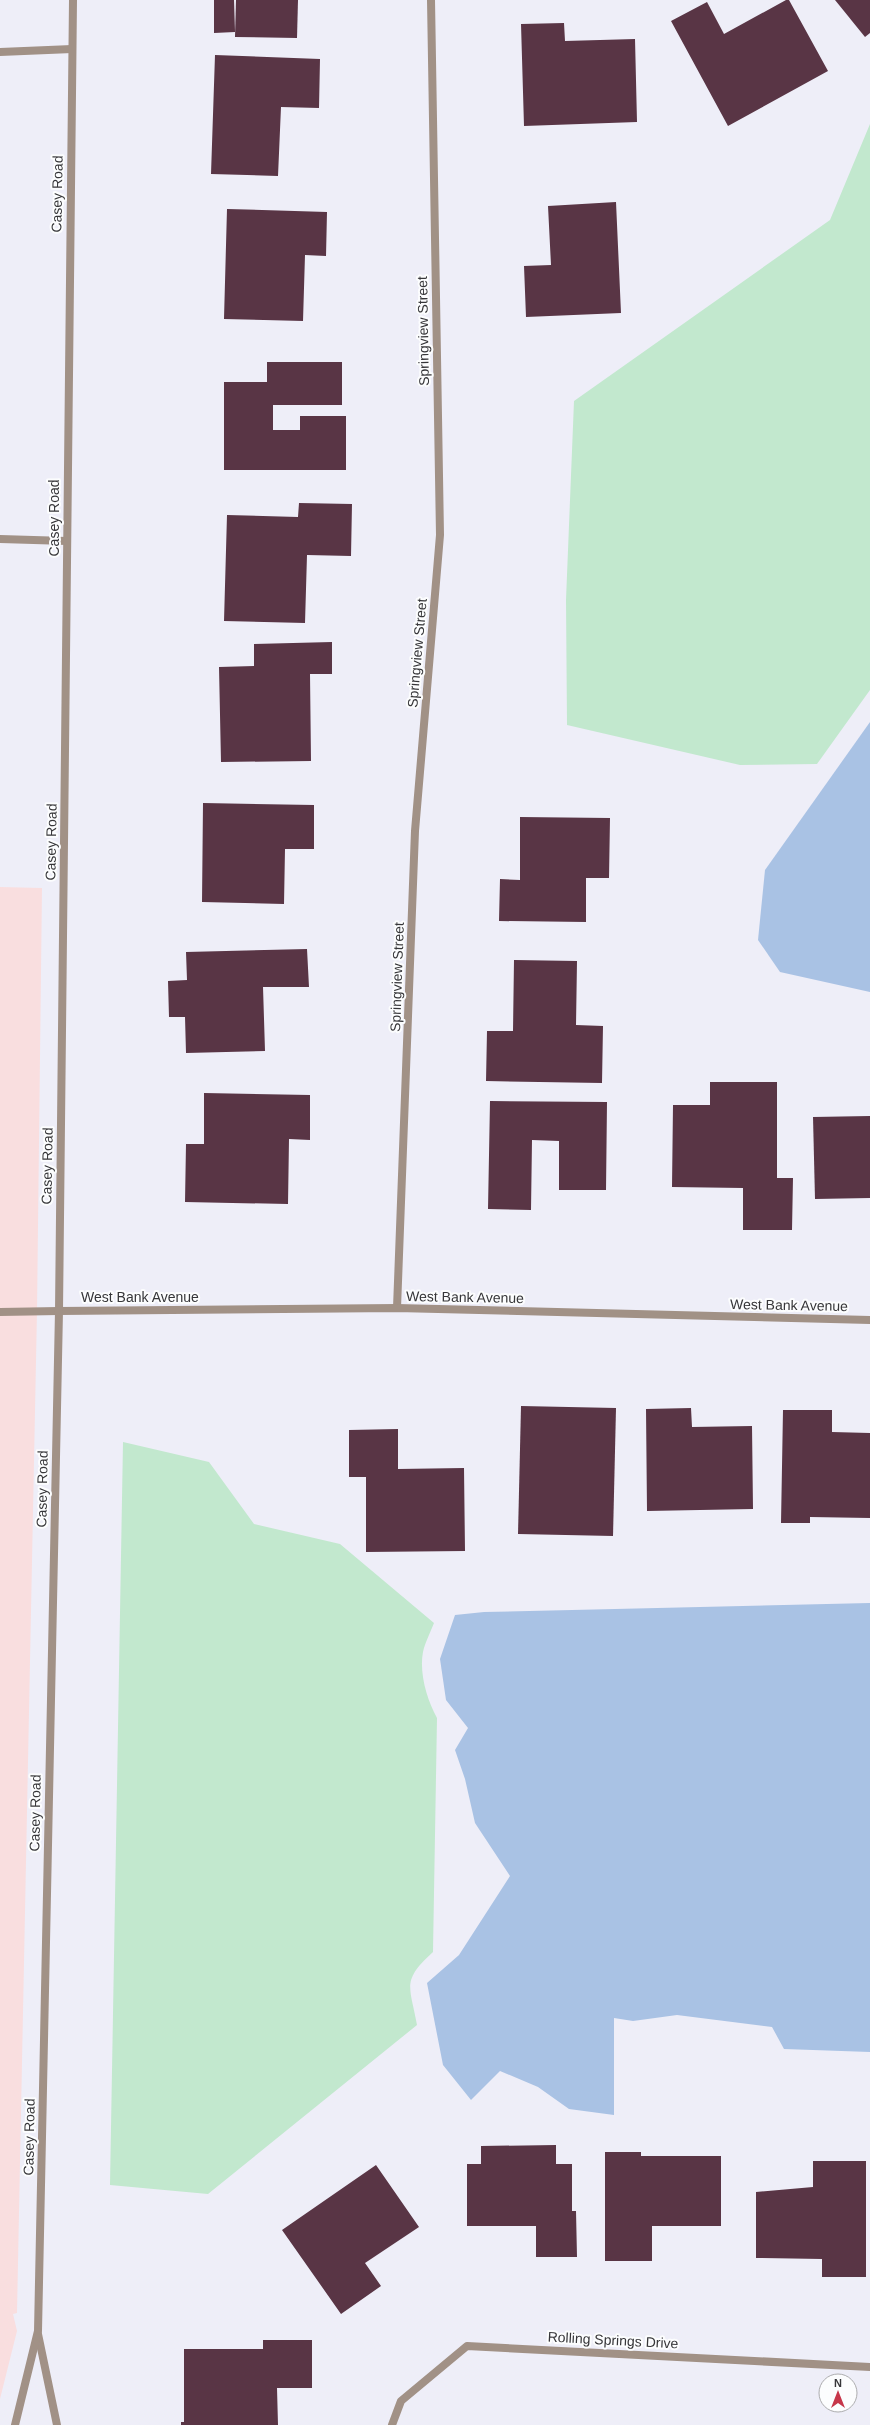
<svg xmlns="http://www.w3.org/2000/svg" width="870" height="2425" font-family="Arial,sans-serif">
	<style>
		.commercial { fill: #f9dedf }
		.green { fill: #c2e8ce }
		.water { fill: #a9c2e4 }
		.building { fill: #593545 }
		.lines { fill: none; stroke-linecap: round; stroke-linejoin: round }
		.service { stroke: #a19186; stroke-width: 8 }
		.minor { stroke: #a19186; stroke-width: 8 }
		.tertiary { stroke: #a19186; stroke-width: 8 }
		.labels { text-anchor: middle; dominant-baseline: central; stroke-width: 4; stroke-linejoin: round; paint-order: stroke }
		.street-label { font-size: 14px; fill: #363639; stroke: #fcfdfe }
	</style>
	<rect width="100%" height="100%" fill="#eeeef8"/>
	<path class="commercial" d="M0,887L42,888L37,1311L17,2313L13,2314L17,2331L0,2399Z"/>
	<g class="green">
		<path d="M870,124V690L817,764L740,765L567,725L566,600L574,401L830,220Z"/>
		<path d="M123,1442L209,1462L254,1524L340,1544L434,1623C430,1633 425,1643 423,1652C419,1673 427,1700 437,1718L433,1952C401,1981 410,1986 417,2025L208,2194L110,2185Z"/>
	</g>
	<g class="water">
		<path d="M870,722V992L780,972L758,940L765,870Z"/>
		<path d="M870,1603V2052L784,2049L772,2027L677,2015L633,2021L614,2018V2115L569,2109L538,2087L500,2071L471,2100L443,2065L427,1983L459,1955L510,1876L475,1823L465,1779L455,1750L468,1728L446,1700L440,1659L455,1615L484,1612Z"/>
	</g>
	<g class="building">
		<path d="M214,0H234L235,32L214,33Z"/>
		<path d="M236,0H298L297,38L235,37Z"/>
		<path d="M786,0H789L828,71L728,126L671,21L707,2L724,34Z"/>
		<path d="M835,0H870V33L865,37Z"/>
		<path d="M564,23L565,41L635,39L637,122L524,126L521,24Z"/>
		<path d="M215,55L320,59L319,108L281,107L278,176L211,174Z"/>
		<path d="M616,202L621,313L526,317L524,266L551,265L548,206Z"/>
		<path d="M227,209L327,212L326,256L305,255L303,321L224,319Z"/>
		<path d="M267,362H342V405H273V430H300V416H346V470H224V382H267Z"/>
		<path d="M299,503L352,504L351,556L307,555L305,623L224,621L227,515L298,517Z"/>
		<path d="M332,642V674H310L311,761L221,762L219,667L254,666V644Z"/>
		<path d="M203,803L314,805V849H285L284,904L202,902Z"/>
		<path d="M520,817L610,818L609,878H586V922L499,921L500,879L520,880Z"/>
		<path d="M307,949L309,987H263L265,1051L186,1053L185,1017H169L168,981L187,980L186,952Z"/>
		<path d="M514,960L577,961L576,1025L603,1026L602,1083L486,1081L487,1031H513Z"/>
		<path d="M710,1082H777V1178H793L792,1230H743V1188L672,1187L673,1105H710Z"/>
		<path d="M204,1093L310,1095V1140L289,1139L288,1204L185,1202L186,1144H204Z"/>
		<path d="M490,1101L607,1102L606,1190H559V1141L532,1140L531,1210L488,1209Z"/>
		<path d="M870,1116V1198L815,1199L813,1117Z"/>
		<path d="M521,1406L616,1408L613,1536L518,1534Z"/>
		<path d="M691,1408L692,1427L752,1426L753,1509L647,1511L646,1409Z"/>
		<path d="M783,1410H832V1432L870,1433V1518L810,1517V1523H781Z"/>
		<path d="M398,1429V1469L464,1468L465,1551L366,1552V1477H349V1430Z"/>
		<path d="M556,2145V2164H572V2211H576L577,2257H536V2226H467V2164H481V2146Z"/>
		<path d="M605,2152H641V2156H721V2226H652V2261H605Z"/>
		<path d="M813,2161H866V2277H822V2259L756,2258V2192L813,2187Z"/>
		<path d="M376,2165L419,2227L365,2263L381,2286L341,2314L282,2230Z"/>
		<path d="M263,2340H312V2388H277L278,2425H181V2422H184V2349H263Z"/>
	</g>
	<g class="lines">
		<g class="service">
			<path d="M0,52L72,49"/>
			<path d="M0,539L67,541"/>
			<path d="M0,1312L59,1311"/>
		</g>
		<g class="minor">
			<path d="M397,1308L415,831L440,535L431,0"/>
			<path d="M59,1311L397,1308L870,1320"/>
			<path d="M392,2425L401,2401L467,2346L870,2367"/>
		</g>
		<g class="tertiary">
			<path d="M38,2334L57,2425"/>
			<path d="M15,2425L38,2331L59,1311L73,0"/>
		</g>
	</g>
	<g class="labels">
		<g class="street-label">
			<text transform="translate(57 194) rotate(-89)">Casey Road</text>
			<text transform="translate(423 331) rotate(-91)">Springview Street</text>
			<text transform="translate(54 518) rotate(-90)">Casey Road</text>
			<text transform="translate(417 653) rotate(-85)">Springview Street</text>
			<text transform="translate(51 842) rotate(-89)">Casey Road</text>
			<text transform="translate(397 977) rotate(-88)">Springview Street</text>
			<text transform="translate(47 1166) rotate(-89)">Casey Road</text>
			<text x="140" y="1297">West Bank Avenue</text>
			<text transform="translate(465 1297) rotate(1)">West Bank Avenue</text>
			<text transform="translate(789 1305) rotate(1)">West Bank Avenue</text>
			<text transform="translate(42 1489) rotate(-89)">Casey Road</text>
			<text transform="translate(35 1813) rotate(-89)">Casey Road</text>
			<text transform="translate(29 2137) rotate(-89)">Casey Road</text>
			<text transform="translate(613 2340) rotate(3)">Rolling Springs Drive</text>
		</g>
	</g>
	<g transform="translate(838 2393)"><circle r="19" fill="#fcfdfe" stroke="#adadaf"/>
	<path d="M0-3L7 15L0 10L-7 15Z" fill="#c6364a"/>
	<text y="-6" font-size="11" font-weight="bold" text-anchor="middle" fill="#363639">N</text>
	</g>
</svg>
